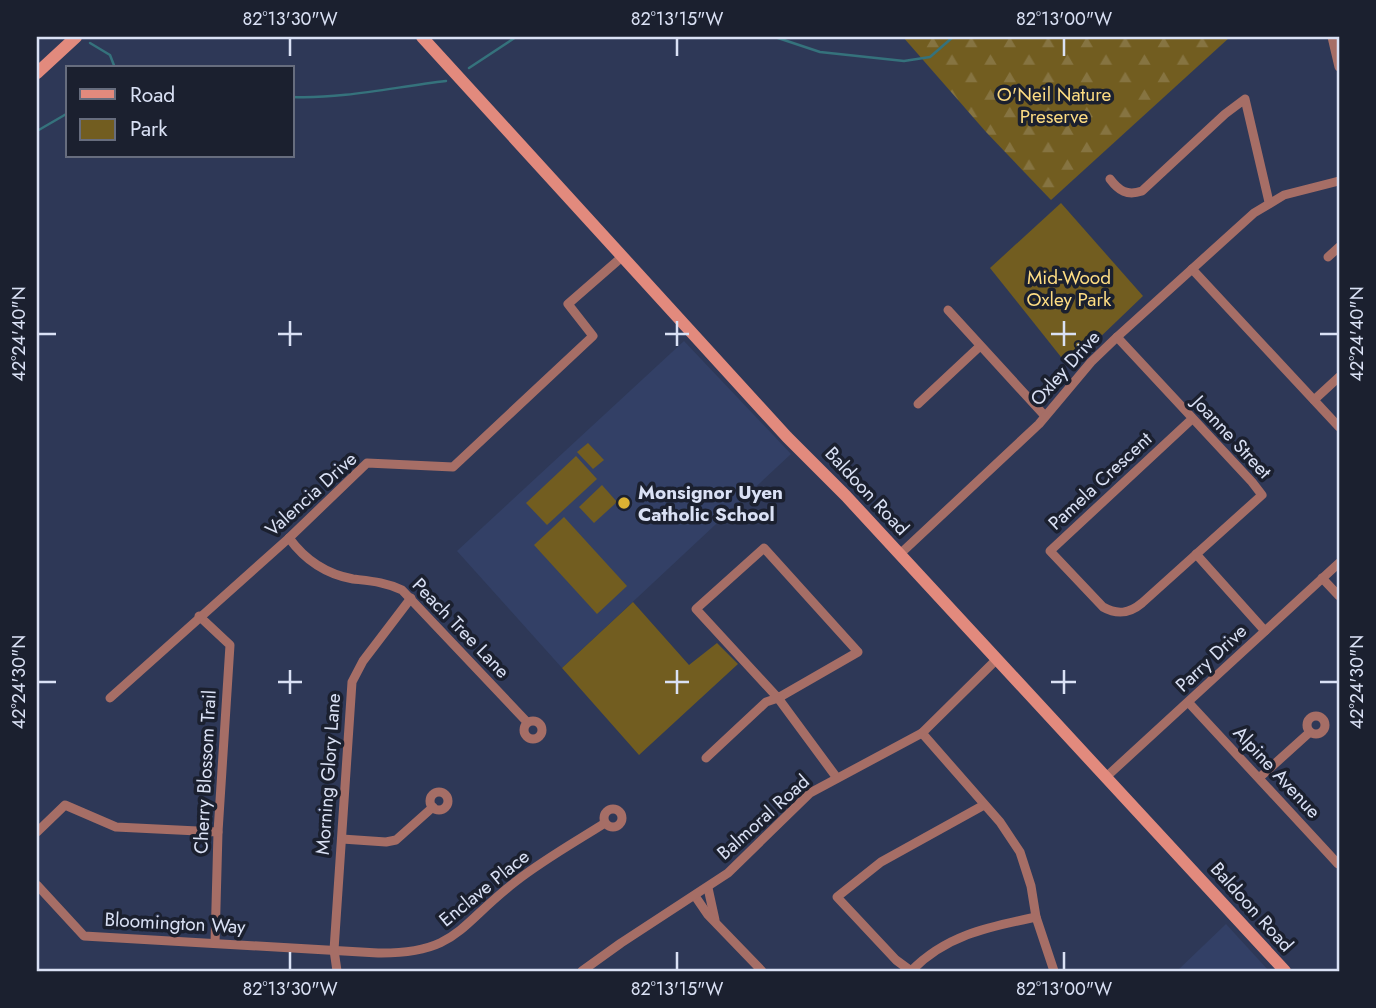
<svg xmlns="http://www.w3.org/2000/svg" width="1376" height="1008" font-family="Jost,sans-serif">
	<style>
		.built { fill: #334066 }
		.green { fill: #725d20 }
		.forest { fill: url(#forest-firs) }
		.lines { fill: none; stroke-linecap: round; stroke-linejoin: round }
		.stream { stroke: #35727c; stroke-width: 2.5 }
		.street { stroke: #a66e66; stroke-width: 9 }
		.secondary { stroke: #e28a7d; stroke-width: 12 }
		.ticks { fill: none; stroke: #dae1f5; stroke-width: 2.5 }
		.poi-dot { fill: #dcb233; stroke: #1b202f; stroke-width: 2.5 }
		.labels { text-anchor: middle; dominant-baseline: central; stroke-width: 7; stroke-linejoin: round; paint-order: stroke }
		.park-label { font-size: 19px; fill: #fddc83; stroke: #1b202f }
		.street-label { font-size: 19px; fill: #dae1f5; stroke: #1b202f }
		.poi-label { font-size: 19px; font-weight: bold; fill: #dae1f5; stroke: #1b202f; text-anchor: start }
		.neatline { fill: none; stroke: #dae1f5; stroke-width: 2.5 }
		.ticks-label { font-size: 18px; text-anchor: middle; fill: #dae1f5 }
	</style>
	<defs>
		<pattern id="forest-firs" width="22" height="20" patternUnits="userSpaceOnUse" patternTransform="scale(1.75)"><rect width="22" height="20" fill="#725d20"/><path d="M5 1l3.5 6h-7zM16 11l3.5 6h-7z" fill="#867441"/></pattern>
	</defs>
	<rect width="100%" height="100%" fill="#2e3857"/>
	<g class="built">
		<path d="M684,341L791,454L562,668L457,551Z"/>
		<path d="M1226,924L1269,971H1177Z"/>
	</g>
	<g class="green">
		<path d="M1061,203L1143,296L1069,367L990,268Z"/>
		<path d="M588,443L604,460L593,469L577,452Z"/>
		<path d="M576,456L597,479L547,525L526,503Z"/>
		<path d="M602,485L617,502L594,523L579,507Z"/>
		<path d="M564,517L627,586L597,614L534,545Z"/>
		<path d="M633,602L689,665L717,643L738,664L639,755L562,668Z"/>
	</g>
	<path class="forest" d="M903,37H1230L1051,200L986,132Z"/>
	<g class="lines">
		<g class="stream">
			<path d="M775,37L820,52L904,61L930,57L953,37"/>
			<path d="M90,43L110,55L115,68"/>
			<path d="M469,68L516,37"/>
			<path d="M292,97C344,99 394,87 446,81"/>
			<path d="M37,131L68,113"/>
		</g>
		<g class="street">
			<path d="M1332,37L1339,67"/>
			<path d="M1110,179C1119,191 1127,196 1142,191L1225,114L1245,99L1269,202"/>
			<path d="M1328,257L1339,247"/>
			<path d="M1192,269L1339,427"/>
			<path d="M948,310L1045,416"/>
			<path d="M1117,337L1252,482L1262,495L1142,603C1129,614 1117,615 1103,607L1050,551L1192,419"/>
			<path d="M1314,400L1339,377"/>
			<path d="M918,404L979,347"/>
			<path d="M289,538C305,560 325,574 353,579C370,581 386,582 402,590L527,722"/>
			<path d="M900,554L1039,424L1091,362L1117,337L1254,213L1284,195L1339,181"/>
			<path d="M1196,554L1265,631"/>
			<path d="M1322,578L1339,596"/>
			<path d="M199,616L230,645L218,832L215,943"/>
			<path d="M110,698L289,538L367,463L453,467L593,336L568,304L623,256"/>
			<path d="M1189,703L1327,852L1338,864L1339,862"/>
			<circle cx="1316" cy="725" r="9"/>
			<circle cx="533" cy="730" r="9"/>
			<path d="M922,733L1000,822L1020,852L1031,886L1036,917L1054,971"/>
			<path d="M706,758L766,702L778,698L858,652L764,548L696,609L778,698L837,778"/>
			<path d="M1105,778L1339,563"/>
			<path d="M1259,778L1310,732"/>
			<circle cx="439" cy="801" r="9"/>
			<circle cx="613" cy="818" r="9"/>
			<path d="M37,832L65,805L116,827L218,832"/>
			<path d="M342,839L386,842L396,840L433,807"/>
			<path d="M37,885L84,936L378,953C457,954 459,925 515,882C543,860 575,842 605,823"/>
			<path d="M708,888L715,920"/>
			<path d="M695,896L708,915L762,971"/>
			<path d="M337,971L334,950L352,682L363,661L411,598"/>
			<path d="M582,971L621,943L728,873L810,793L922,733L996,660"/>
			<path d="M911,971L896,960L837,897L881,862L984,805"/>
			<path d="M911,971C946,935 988,927 1036,917"/>
		</g>
		<g class="secondary">
			<path d="M422,37L787,437L846,496L1285,971"/>
			<path d="M37,73L76,37"/>
		</g>
	</g>
	<path class="ticks" d="M290,38V56M677,38V56M1064,38V56M290,321V346M677,321V346M1064,321V346M38,334H56M278,334H302M665,334H689M1051,334H1076M1320,334H1338M290,670V694M677,670V694M1064,670V694M38,682H56M278,682H302M665,682H689M1051,682H1076M1320,682H1338M290,952V970M677,952V970M1064,952V970"/>
	<circle class="poi-dot" cx="624" cy="503" r="7"/>
	<g class="labels">
		<g class="park-label">
			<text x="1054" y="94">O'Neil Nature<tspan x="1054" dy="22">Preserve</tspan></text>
			<text x="1069" y="277">Mid-Wood<tspan x="1069" dy="22">Oxley Park</tspan></text>
		</g>
		<g class="street-label">
			<text transform="translate(1065 368) rotate(-48)">Oxley Drive</text>
			<text transform="translate(1232 437) rotate(47)">Joanne Street</text>
			<text transform="translate(1100 481) rotate(-43)">Pamela Crescent</text>
			<text transform="translate(867 491) rotate(47)">Baldoon Road</text>
			<text transform="translate(311 494) rotate(-42)">Valencia Drive</text>
			<text transform="translate(461 628) rotate(46)">Peach Tree Lane</text>
			<text transform="translate(1211 658) rotate(-43)">Parry Drive</text>
			<text transform="translate(205 772) rotate(-87)">Cherry Blossom Trail</text>
			<text transform="translate(1277 772) rotate(47)">Alpine Avenue</text>
			<text transform="translate(328 774) rotate(-86)">Morning Glory Lane</text>
			<text transform="translate(763 817) rotate(-42)">Balmoral Road</text>
			<text transform="translate(484 888) rotate(-39)">Enclave Place</text>
			<text transform="translate(1252 907) rotate(48)">Baldoon Road</text>
			<text transform="translate(175 923) rotate(3)">Bloomington Way</text>
		</g>
		<g class="poi-label">
			<text x="638" y="492">Monsignor Uyen<tspan x="638" dy="22">Catholic School</tspan></text>
		</g>
	</g>
	<rect width="1376" height="1008" fill="none" stroke="#1b202f" stroke-width="77"/>
	<rect x="66" y="66" width="228" height="91" fill="#1b202f" stroke="#676d7e" stroke-width="2"/>
	<rect x="80" y="89" width="35" height="10" fill="#e28a7d" stroke="#676d7e" stroke-width="2"/>
	<text x="130" y="102" font-size="21" fill="#dae1f5">Road</text>
	<rect x="80" y="119" width="35" height="21" fill="#725d20" stroke="#676d7e" stroke-width="2"/>
	<text x="130" y="136" font-size="21" fill="#dae1f5">Park</text>
	<rect x="38" y="38" width="1300" height="932" class="neatline"/>
	<g class="ticks-label">
		<text x="290" y="25">82°13'30"W</text>
		<text x="677" y="25">82°13'15"W</text>
		<text x="1064" y="25">82°13'00"W</text>
		<text transform="translate(19 334) rotate(-90)" y="6">42°24'40"N</text>
		<text transform="translate(1357 334) rotate(-90)" y="6">42°24'40"N</text>
		<text transform="translate(19 682) rotate(-90)" y="6">42°24'30"N</text>
		<text transform="translate(1357 682) rotate(-90)" y="6">42°24'30"N</text>
		<text x="290" y="995">82°13'30"W</text>
		<text x="677" y="995">82°13'15"W</text>
		<text x="1064" y="995">82°13'00"W</text>
	</g>
</svg>
